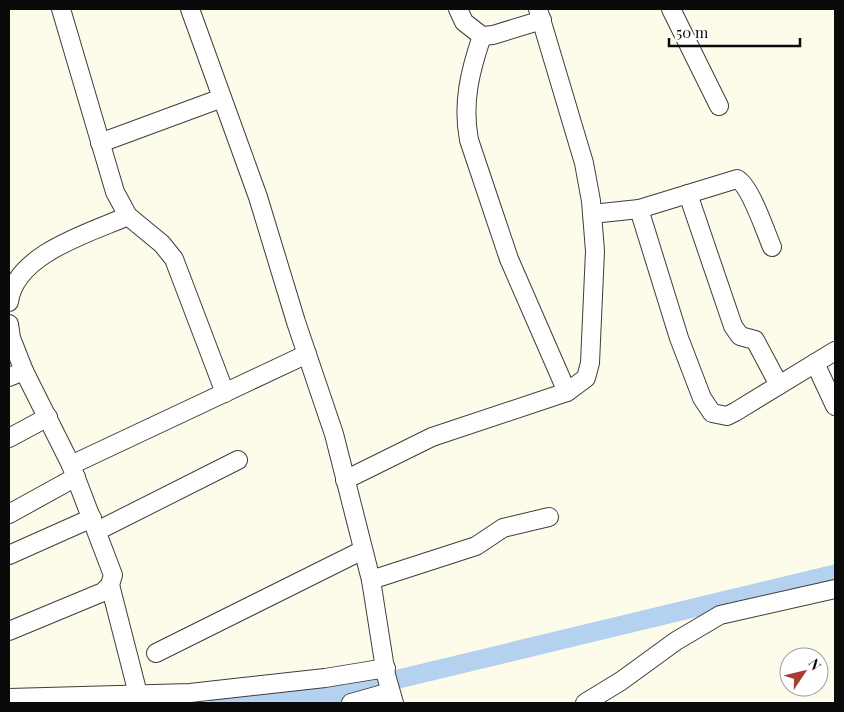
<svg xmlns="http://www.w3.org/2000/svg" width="844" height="712" font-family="'Playfair Display',serif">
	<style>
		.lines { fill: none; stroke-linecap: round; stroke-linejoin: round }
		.canal { stroke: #b4d1ef; stroke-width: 19 }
		.minor-casing { stroke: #3d3d3d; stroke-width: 20 }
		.minor { stroke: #fff; stroke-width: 18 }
	</style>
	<rect width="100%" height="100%" fill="#fdfbea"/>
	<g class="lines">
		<path class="canal" d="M219,703L336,694L835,574"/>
		<g class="minor-casing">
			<g id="minor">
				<path d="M61,9L115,192L128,216L162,244L174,259L225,393"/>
				<path d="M190,9L258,197L296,322L334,434L371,580L386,675L394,703"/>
				<path d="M458,9L464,22L482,36L493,35L542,20"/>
				<path d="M671,9L719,106"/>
				<path d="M482,36C470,71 462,103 469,140L509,259L567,392"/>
				<path d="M100,143L222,98"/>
				<path d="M688,194L733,326L740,336L755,340L779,385"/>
				<path d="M639,209L679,338L702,398L712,413L727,416L735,412L835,351"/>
				<path d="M592,214L639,209L737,179C750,185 766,233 772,247"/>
				<path d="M9,302C15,254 89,233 128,216"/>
				<path d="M9,324L11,338L24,371L71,465L113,575L110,585L103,592L9,631"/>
				<path d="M815,363L835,406"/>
				<path d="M9,377L24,371"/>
				<path d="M9,438L48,417"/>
				<path d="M71,465L307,354"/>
				<path d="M345,480L432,437L567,392L586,378L590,363L595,251L591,201L584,163L538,9"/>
				<path d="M9,514L76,477"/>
				<path d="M97,531L238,460"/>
				<path d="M9,555L92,518"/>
				<path d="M371,580L476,546L503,528L549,517"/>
				<path d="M110,585L138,694"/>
				<path d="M156,653L363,550"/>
				<path d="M9,698L190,693L325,678L386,668"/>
				<path d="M351,703L390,692"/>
				<path d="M585,703L621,681L676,641L720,615L835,589"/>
			</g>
		</g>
		<use href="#minor" class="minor"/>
	</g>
	<rect width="844" height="712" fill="none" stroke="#0a0a0a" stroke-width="20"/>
	<g transform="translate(804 672) rotate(55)"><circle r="24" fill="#ffffff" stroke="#9d9d9d"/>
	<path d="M0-4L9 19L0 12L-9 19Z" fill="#aa3c32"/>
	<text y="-8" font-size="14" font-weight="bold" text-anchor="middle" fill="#0a0a0a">N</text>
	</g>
	<path d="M669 38v8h131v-8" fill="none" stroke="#0a0a0a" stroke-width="2.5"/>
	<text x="676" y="38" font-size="15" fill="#0a0a0a" stroke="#ffffff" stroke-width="4" paint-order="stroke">50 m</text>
</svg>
